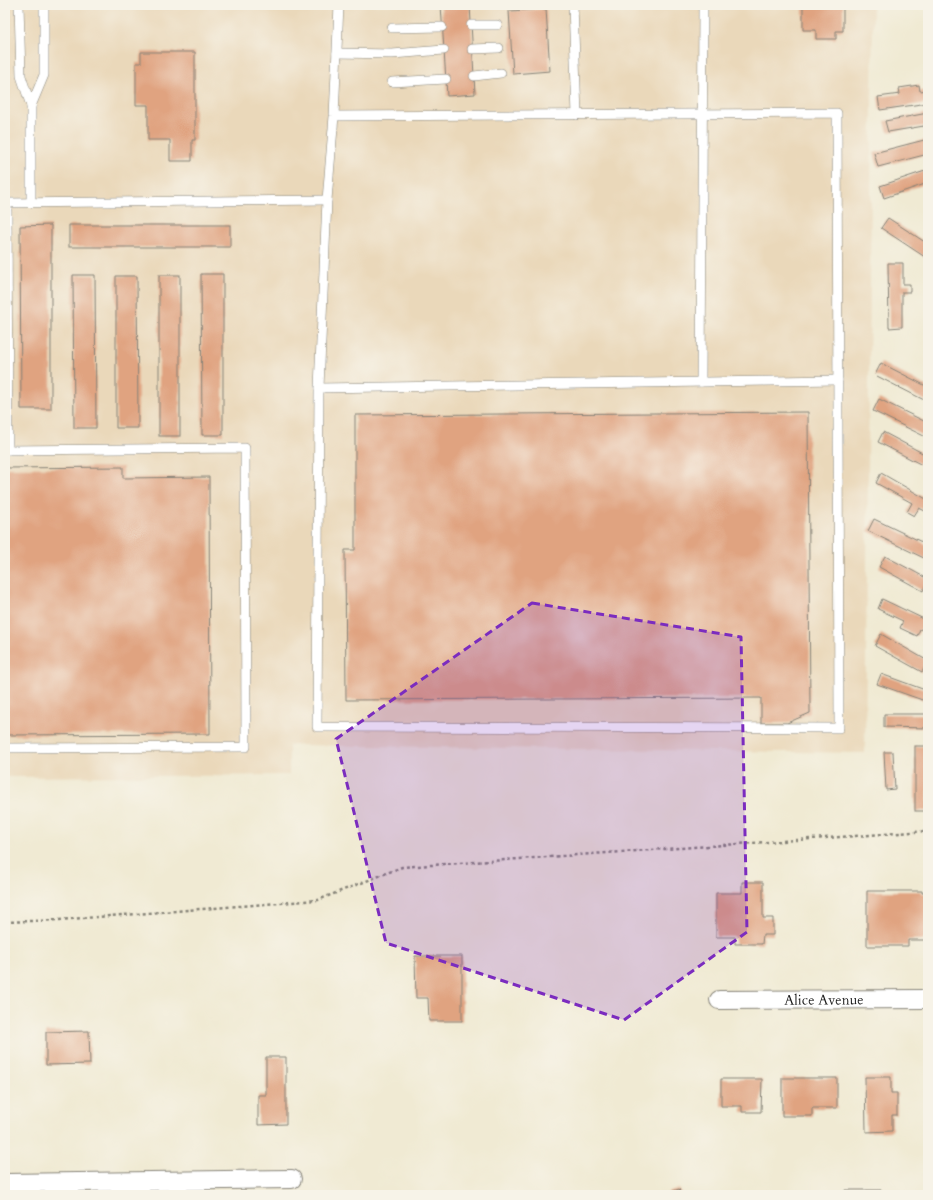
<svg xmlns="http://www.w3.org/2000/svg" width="933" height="1200" font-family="Cardo,serif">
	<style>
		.built { fill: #ead8ba }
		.building { fill: #e0a380 }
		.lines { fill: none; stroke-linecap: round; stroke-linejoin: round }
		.service-casing { stroke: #868378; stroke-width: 10 }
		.minor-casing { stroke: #868378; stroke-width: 20 }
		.path { stroke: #868378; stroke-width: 2.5; stroke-dasharray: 3 3; stroke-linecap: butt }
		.service { stroke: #fff; stroke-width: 9 }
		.minor { stroke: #fff; stroke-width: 18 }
		.marked { fill: #7b2cbf; fill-opacity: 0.2; stroke: #7b2cbf; stroke-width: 3; stroke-dasharray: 8 5; stroke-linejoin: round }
		.labels { text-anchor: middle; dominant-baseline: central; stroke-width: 3.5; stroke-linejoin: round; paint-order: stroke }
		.street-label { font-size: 14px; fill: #1c1c1c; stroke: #f7f3e8 }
	</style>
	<rect width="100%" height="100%" fill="#f7f3e8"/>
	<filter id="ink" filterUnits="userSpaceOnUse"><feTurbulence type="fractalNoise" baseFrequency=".025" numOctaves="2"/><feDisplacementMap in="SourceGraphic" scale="8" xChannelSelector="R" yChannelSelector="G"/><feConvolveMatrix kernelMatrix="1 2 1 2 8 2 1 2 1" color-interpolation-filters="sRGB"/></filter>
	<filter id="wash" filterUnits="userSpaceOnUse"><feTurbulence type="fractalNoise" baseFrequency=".012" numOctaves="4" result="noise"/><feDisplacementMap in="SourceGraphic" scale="16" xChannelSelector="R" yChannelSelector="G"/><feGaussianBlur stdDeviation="0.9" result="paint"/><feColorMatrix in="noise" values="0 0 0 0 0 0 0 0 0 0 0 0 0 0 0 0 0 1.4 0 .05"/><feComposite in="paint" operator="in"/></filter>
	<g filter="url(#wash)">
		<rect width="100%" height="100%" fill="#f0ead3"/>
		<path class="built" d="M5,5H873L865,753L289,745V775L5,777Z"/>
		<g id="blocks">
			<g class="building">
				<path d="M441,5H470L475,94L447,96Z"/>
				<path d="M803,5H843V31H836V39H816V30H803Z"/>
				<path d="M546,9L550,71L513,74L509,11Z"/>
				<path d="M141,52H195V140H192V161H170V140H148V105H136V63H141Z"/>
				<path d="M919,85L920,91L928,90V103L880,110L878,97L900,94L899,88Z"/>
				<path d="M928,113V134L926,135L924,126L888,132L885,121Z"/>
				<path d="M928,139V154L878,167L874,153Z"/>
				<path d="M928,170V183L884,198L880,186Z"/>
				<path d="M888,218L928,244V259L881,228Z"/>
				<path d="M51,225V409H21L20,226Z"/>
				<rect x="69" y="225" width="161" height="22"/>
				<path d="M888,263H903V284H910V292H902V327L889,328Z"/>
				<path d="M201,274H223V435H202Z"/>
				<path d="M73,275H95L96,428H74Z"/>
				<rect x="159" y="275" width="21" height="161"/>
				<path d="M116,276H137L138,428H116Z"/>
				<path d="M881,363L928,387V402L875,375Z"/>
				<path d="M879,399L928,423V438L873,411Z"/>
				<path d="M808,412L810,713L787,723H761V698L346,700L345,550H355V415Z"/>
				<path d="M883,432L928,456L926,467L878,442Z"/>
				<path d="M123,467V478L209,477L210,734L5,735V468Z"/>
				<path d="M881,473L928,500L927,512L919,508L914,516L907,512L912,503L876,483Z"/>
				<path d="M874,519L928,545V560L868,531Z"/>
				<path d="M885,556L928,579L923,591L879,567Z"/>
				<path d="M882,599L928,621V632L920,629L917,636L900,628L903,621L878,609Z"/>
				<path d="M881,634L928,661L922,672L875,646Z"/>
				<path d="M881,674L928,691V702L877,684Z"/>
				<path d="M884,714H928V728L884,727Z"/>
				<rect x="915" y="746" width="13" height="65"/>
				<path d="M884,752H893L895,789L886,790Z"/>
				<path d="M742,882H763V918H773V935H763L762,944H735V937H716V893H742Z"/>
				<path d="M867,891H922V893H928V940H908V946H867Z"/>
				<path d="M415,956H462V1021H429L428,998H416Z"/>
				<path d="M89,1031L90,1064L46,1065V1032Z"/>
				<path d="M266,1057H286V1124L258,1125V1095H266Z"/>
				<path d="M865,1077H891V1093H897V1115H892V1131L866,1132Z"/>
				<path d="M782,1078H837V1108H812V1116H782Z"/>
				<path d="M721,1079H762L761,1112H742V1106H721Z"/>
				<path d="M679,1189L681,1195H666V1194Z"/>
				<path d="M845,1190H881V1195H844Z"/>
			</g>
		</g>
	</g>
	<g filter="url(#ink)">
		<use href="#blocks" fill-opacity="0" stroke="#868378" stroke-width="1"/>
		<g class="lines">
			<g class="service-casing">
				<g id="service">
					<path d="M19,5L21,76L31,106L44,75V5"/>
					<path d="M573,5L577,115"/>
					<path d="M471,25H497"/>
					<path d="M392,28L442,27"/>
					<path d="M472,49L499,48"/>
					<path d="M337,53L392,54L444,50"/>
					<path d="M474,76L501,73"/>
					<path d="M392,82L446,79"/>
					<path d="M31,106V202"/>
					<path d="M334,116L837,113L839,728L317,727L319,388L327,200L334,116L339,5"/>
					<path d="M5,203L327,200"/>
					<path d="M7,203L8,450"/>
					<path d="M701,382L703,5"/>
					<path d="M319,388L838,380"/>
					<path d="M5,450L245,448L246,747L5,748"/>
				</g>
			</g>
			<g class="minor-casing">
				<g id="minor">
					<path id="s1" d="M719,1000L928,999"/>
					<path d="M5,1183L292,1179"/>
				</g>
			</g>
			<path class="path" d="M5,922L58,920L318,900L402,867L928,831"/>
			<use href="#service" class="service"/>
			<use href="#minor" class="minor"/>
		</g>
	</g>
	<path class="marked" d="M532,603L741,637L747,932L624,1020L386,943L336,739Z"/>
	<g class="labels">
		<g class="street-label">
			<text stroke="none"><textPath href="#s1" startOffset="105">Alice Avenue</textPath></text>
		</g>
	</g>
	<rect width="933" height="1200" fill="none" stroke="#f7f3e8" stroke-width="20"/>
</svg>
